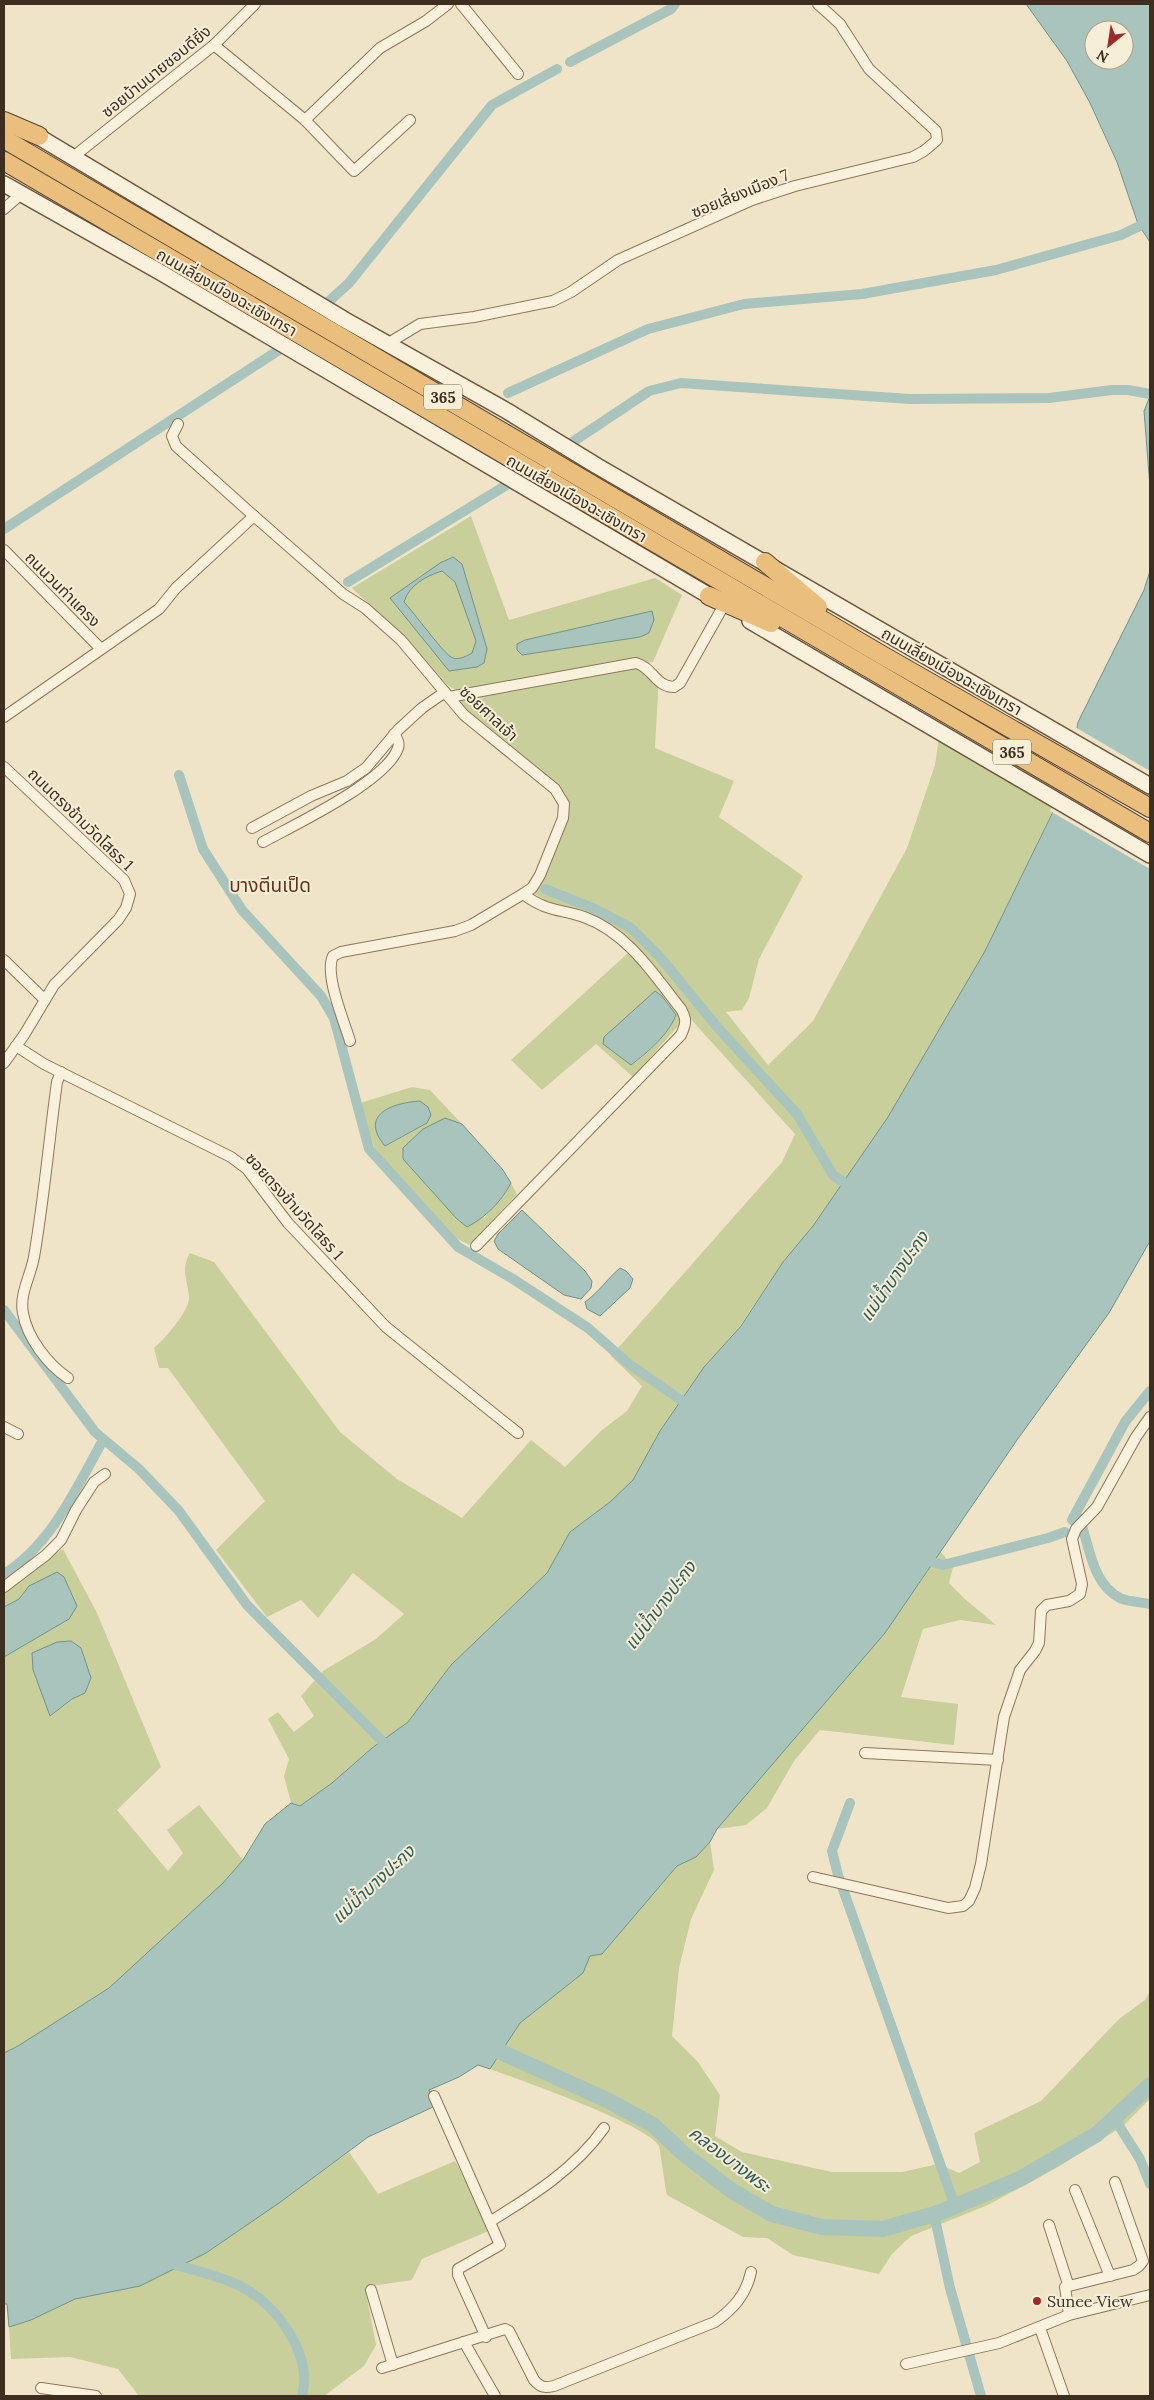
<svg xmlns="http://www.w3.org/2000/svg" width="1154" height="2400" font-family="Lora,'Noto Sans Thai',serif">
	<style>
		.green { fill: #c9cf9b; fill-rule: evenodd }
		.water { fill: #a9c4bc; stroke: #6f938a; fill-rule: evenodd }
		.pier { fill: #f0e4c8 }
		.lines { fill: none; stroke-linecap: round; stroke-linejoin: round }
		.canal { stroke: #a9c4bc; stroke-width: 10 }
		.river { stroke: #a9c4bc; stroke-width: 16 }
		.minor-casing { stroke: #8d765c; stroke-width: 12 }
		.secondary-casing { stroke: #6f573f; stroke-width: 18 }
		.trunk-casing { stroke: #5b4430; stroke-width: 20 }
		.minor { stroke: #faf1dc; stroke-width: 10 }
		.secondary { stroke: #faf1dc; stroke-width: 15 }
		.trunk { stroke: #eabe7c; stroke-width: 18 }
		.poi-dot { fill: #9e2a2b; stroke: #f7eed8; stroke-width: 2 }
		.labels { text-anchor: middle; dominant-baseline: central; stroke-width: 4; stroke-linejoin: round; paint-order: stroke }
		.shield { fill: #f7eed8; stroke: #756857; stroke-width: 1 }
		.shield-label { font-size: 15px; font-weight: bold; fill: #3d2e20 }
		.street-label { font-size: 16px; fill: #3d2e20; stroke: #f7eed8 }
		.poi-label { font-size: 16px; fill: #3d2e20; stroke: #f7eed8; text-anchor: start }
		.water-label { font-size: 18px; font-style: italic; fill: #2f5d5a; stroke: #f7eed8 }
		.quarter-label { font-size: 19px; fill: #6b2e1e; stroke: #f7eed8 }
	</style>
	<rect width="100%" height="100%" fill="#f0e4c8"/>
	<g class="green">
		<path d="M471,516L509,620L655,578L682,595L653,662L456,690L447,685L407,640L352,588Z"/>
		<path d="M635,668L659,675L655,748L734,781L719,817L803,876L759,959L749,998L742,1010L726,1012L768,1065L813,1021L907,848L935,765L941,723L1062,792L985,951L888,1117L813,1226L783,1262L740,1326L704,1367L660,1431L633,1480L610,1502L570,1532L547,1573L451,1665L408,1722L372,1748L332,1783L300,1806L291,1803L284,1776L289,1759L268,1719L278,1712L294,1732L314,1716L301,1696L323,1671L376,1639L404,1614L353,1573L318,1618L301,1600L267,1617L216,1550L265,1501L168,1368H159L154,1348C164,1340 189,1311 189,1298C188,1280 180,1270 190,1253L214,1262L340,1432L397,1479L462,1518L531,1440L565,1467L602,1430L627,1411L642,1386L611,1356L782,1162L795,1134L696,1025L625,935L546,901L534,893L561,833L568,800L558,787L462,706L458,699Z"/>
		<path d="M629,952L677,1009L682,1018L679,1025L633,1077L596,1044L542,1090L511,1060ZM676,1015C669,1034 648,1053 632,1065Z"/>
		<path d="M412,1087L430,1090L462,1124L445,1118L484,1218L506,1192L511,1183L517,1194L469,1245L454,1237L378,1156L366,1126L360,1103ZM420,1101L427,1123L386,1146C359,1115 392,1103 420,1101Z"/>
		<path d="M63,1549L97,1613L161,1767L117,1810L168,1871L183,1853L167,1830L199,1805L243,1860L223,1883L109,1988L18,2046L4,2053V1657L69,1619L29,1586L19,1599L4,1607V1587ZM91,1678L85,1693L72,1699L51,1716Z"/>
		<path d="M941,1552L953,1567L949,1583L965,1599L996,1625L960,1620L923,1629L901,1697L958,1704L954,1745L820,1730L794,1761L767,1808L746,1825L717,1829L885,1633Z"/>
		<path d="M710,1842L714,1870L691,1919L679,1968L672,2036L698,2062L720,2095L715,2136L742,2152L832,2172H902L938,2164L959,2173L980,2162L974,2133L1041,2101L1119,2019L1145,2000L1150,1991V2099L1123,2126L1058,2167L988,2205L911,2236L892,2254L879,2274L793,2255L767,2238L743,2237L667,2195C665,2187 660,2148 659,2146C644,2123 522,2081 490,2069L520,2023L583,1973L590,1956L602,1954L677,1866L696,1857Z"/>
		<path d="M349,2152L378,2194L455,2161L491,2230L422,2259L412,2280L365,2287L376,2345L364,2366L324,2396H139L118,2369L70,2357L11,2359L9,2327L31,2320L75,2299L140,2286L205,2253Z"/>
	</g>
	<g class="water">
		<path d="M1026,4H1150V242L1138,224L1117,162L1090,103L1067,61ZM1094,30H1124V60H1094Z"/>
		<path d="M1150,396V487L1144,411Z"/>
		<path d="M453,557L462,564L487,649L484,663L477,667L449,671L390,598L440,563ZM442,571L455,582L476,641L472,653C467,656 459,660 453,658C445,656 413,611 404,602C409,585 426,576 442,571Z"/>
		<path d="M1150,571V1241L1109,1313L1017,1440L885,1633L717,1829L710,1842L696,1857L677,1866L602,1954L590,1956L583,1973L520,2023L490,2069L478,2065L459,2077L429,2090L433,2107L368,2137L279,2203L206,2253L140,2286L75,2299L31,2320L9,2327L7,2304H4V2053L18,2046L109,1988L223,1883L243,1860L265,1824L291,1803L300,1806L332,1783L372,1748L408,1722L451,1665L547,1573L570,1532L610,1502L633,1480L660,1431L704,1367L741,1326L783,1262L813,1226L888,1117L985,951L1068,781L1078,722L1144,590Z"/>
		<path d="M652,611L654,620L649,633L640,637L522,655L517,650V644L525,640Z"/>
		<path d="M655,991L662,996L676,1015C669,1034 647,1053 631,1065L603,1044L604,1037Z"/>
		<path d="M420,1101L428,1107L431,1115L427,1123L385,1146C359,1115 391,1103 420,1101Z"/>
		<path d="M445,1118L462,1124L503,1170L511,1183C501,1202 486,1217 467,1227L456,1218L403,1159V1148L423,1129Z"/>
		<path d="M522,1210L585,1271L592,1281L591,1288L581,1299L564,1295L498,1249L494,1241L498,1234Z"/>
		<path d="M620,1268L626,1271L633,1279L630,1288L600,1316L587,1309L585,1302C599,1292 607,1279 620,1268Z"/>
		<path d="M57,1572L64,1577L77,1606L69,1619L4,1657V1607L19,1599L29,1586Z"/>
		<path d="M71,1641L81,1648L91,1678L85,1693L72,1699L50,1716L33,1670L32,1653L57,1642Z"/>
	</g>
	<path class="pier" d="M1075,727L1150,771V869L1050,811L1066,780Z"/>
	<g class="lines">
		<g class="canal">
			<path d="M570,62L671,9L675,4"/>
			<path d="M327,303L349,283L492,105L557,69"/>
			<path d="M508,393L648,329L744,304L862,294L996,270L1121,235L1150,221"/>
			<path d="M571,443L649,391L681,383L910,399L1049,398L1112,390H1128L1150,394"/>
			<path d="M4,529L279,350"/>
			<path d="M348,582L505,486"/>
			<path d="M179,775L203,849L242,910L321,996L334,1018L369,1149L458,1247L513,1279L588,1328L629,1364L691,1407"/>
			<path d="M545,889L595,909L631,928L660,957L718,1028L797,1114L833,1175L855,1190"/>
			<path d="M4,1310L95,1432L139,1469L179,1511L247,1605L391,1750"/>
			<path d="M1079,1518C1090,1545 1091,1583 1120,1598C1129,1602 1141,1602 1150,1604"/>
			<path d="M1072,1520L1125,1422L1150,1391"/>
			<path d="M921,1559L943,1565L1048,1538L1065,1532"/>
			<path d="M4,1574C52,1544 77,1487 103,1440"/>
			<path d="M850,1803L832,1851L838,1875L955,2206"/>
			<path d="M1114,2118L1140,2159L1150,2184"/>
			<path d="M934,2214L950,2288L981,2396"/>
			<path d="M166,2262C188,2269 223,2276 242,2287C278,2306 313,2355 302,2396"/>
		</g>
		<path class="river" d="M481,2043L607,2100L653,2125L684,2154L732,2191L772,2214L822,2227L883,2229L941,2212L1020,2179L1097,2134L1150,2085"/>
		<g class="minor-casing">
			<g id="minor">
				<path d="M461,4L518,74"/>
				<path d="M214,45L305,120L354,171L410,120"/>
				<path d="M305,120L380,48L426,21L448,4"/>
				<path d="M73,157L214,45L255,4"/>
				<path d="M4,209L21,194"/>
				<path d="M387,344L420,324L474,317L553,301L571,292L618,260L752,200L795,186L913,157L924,151L937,140L936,131L869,69L840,24L818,4"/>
				<path d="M178,424L172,436L176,446L254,516"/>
				<path d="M4,550L101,649"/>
				<path d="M449,697L636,663C652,667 656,687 674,687L680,683L724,605"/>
				<path d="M4,717L159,609L176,588L254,516L343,594L365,608L401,640L464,715L555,789L564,804L563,818L540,875L532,888L523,894L471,925L455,931L341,952L333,956C324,974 344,1021 350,1041"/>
				<path d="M4,767L124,880L130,894L126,908L118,920L54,985L24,1035L4,1063"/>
				<path d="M252,828L311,796L347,781L366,768L398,730L422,708L445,692"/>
				<path d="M263,842C294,825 387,781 398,748C400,743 397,738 394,734"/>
				<path d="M4,960L45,1000"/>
				<path d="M16,1046L44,1064L231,1157L247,1169L288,1223L386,1327L518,1433"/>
				<path d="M61,1072L57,1082C49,1140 44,1199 34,1257C31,1275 19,1294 23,1313C27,1337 47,1364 68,1378"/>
				<path d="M476,1246L681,1035C686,1024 687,1019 681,1009C654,975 628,933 584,917C560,909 547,912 523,894"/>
				<path d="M4,1427L18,1434"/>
				<path d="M4,1587L46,1555L61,1540L76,1510L94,1482L105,1474"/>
				<path d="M865,1753L998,1760"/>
				<path d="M813,1877L948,1908L963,1906L969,1901L975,1888L981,1864L1004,1717L1020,1670L1035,1651L1039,1643L1041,1611L1047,1605L1069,1601L1080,1594L1082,1584L1072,1539L1076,1529L1097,1507L1136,1437L1150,1417"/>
				<path d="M434,2096L500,2245L458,2269V2275L486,2337"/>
				<path d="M1075,2190L1110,2276"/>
				<path d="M491,2221C532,2196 576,2168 604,2128"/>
				<path d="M1049,2225L1068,2284"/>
				<path d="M371,2290L393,2365"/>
				<path d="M1069,2315L1065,2287L1133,2270L1139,2266L1143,2261L1115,2182"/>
				<path d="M1040,2328L1064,2396"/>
				<path d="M464,2342L505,2329L509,2331L534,2380C541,2388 545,2388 554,2386L715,2322C734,2308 746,2295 751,2272"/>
				<path d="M906,2364L999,2343L1069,2315L1150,2295"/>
				<path d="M382,2368L464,2342L495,2396"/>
				<path d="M41,2388L96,2396"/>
			</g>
		</g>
		<g class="secondary-casing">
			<g id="secondary">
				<path d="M29,131L345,320L507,411L597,466L1150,786"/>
				<path d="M4,184L160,272L718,601"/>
				<path d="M750,621L1150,855"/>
			</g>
		</g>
		<g class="trunk-casing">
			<g id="trunk">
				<path d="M4,121L39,136"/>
				<path d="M4,139L882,655L1150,808"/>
				<path d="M4,161L1150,833"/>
				<path d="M765,562L818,607"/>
				<path d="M709,596L771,623"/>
			</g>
		</g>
		<use href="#minor" class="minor"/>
		<use href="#secondary" class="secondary"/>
		<use href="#trunk" class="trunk"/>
	</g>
	<circle class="poi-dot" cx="1037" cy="2301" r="5"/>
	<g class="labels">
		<g class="shield">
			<rect x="424" y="384.5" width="38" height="25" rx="4"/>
			<rect x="993" y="739.5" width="38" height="25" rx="4"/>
		</g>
		<g class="shield-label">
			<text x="443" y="397">365</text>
			<text x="1012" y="752">365</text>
		</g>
		<g class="street-label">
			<text transform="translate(156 71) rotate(-39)">ซอยบ้านนายชอบดียิ่ง</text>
			<text transform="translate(740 193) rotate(-22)">ซอยเลี่ยงเมือง 7</text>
			<text transform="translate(227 292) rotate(30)">ถนนเลี่ยงเมืองฉะเชิงเทรา</text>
			<text transform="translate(577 498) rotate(30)">ถนนเลี่ยงเมืองฉะเชิงเทรา</text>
			<text transform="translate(63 589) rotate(45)">ถนนวนท่าแครง</text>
			<text transform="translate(952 671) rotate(30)">ถนนเลี่ยงเมืองฉะเชิงเทรา</text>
			<text transform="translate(489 713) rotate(43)">ซอยศาลเจ้า</text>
			<text transform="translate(81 819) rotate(44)">ถนนตรงข้ามวัดโสธร 1</text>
			<text transform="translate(295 1206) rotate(48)">ซอยตรงข้ามวัดโสธร 1</text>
		</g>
		<g class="poi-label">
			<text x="1047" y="2301">Sunee View</text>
		</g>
		<g class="water-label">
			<text transform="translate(894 1276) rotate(-55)">แม่น้ำบางปะกง</text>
			<text transform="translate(660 1605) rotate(-53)">แม่น้ำบางปะกง</text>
			<text transform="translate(373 1884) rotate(-43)">แม่น้ำบางปะกง</text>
			<text transform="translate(730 2159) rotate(37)">คลองบางพระ</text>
		</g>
		<g class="quarter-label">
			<text x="270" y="885">บางตีนเป็ด</text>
		</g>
	</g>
	<rect width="1154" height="2400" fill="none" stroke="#3d2e20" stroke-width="10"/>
	<g transform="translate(1109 45) rotate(210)"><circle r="24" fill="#f7eed8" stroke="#ada18e"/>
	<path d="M0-4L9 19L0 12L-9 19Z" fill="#9e2a2b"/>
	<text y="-8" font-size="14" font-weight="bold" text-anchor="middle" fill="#3d2e20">N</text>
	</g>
</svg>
